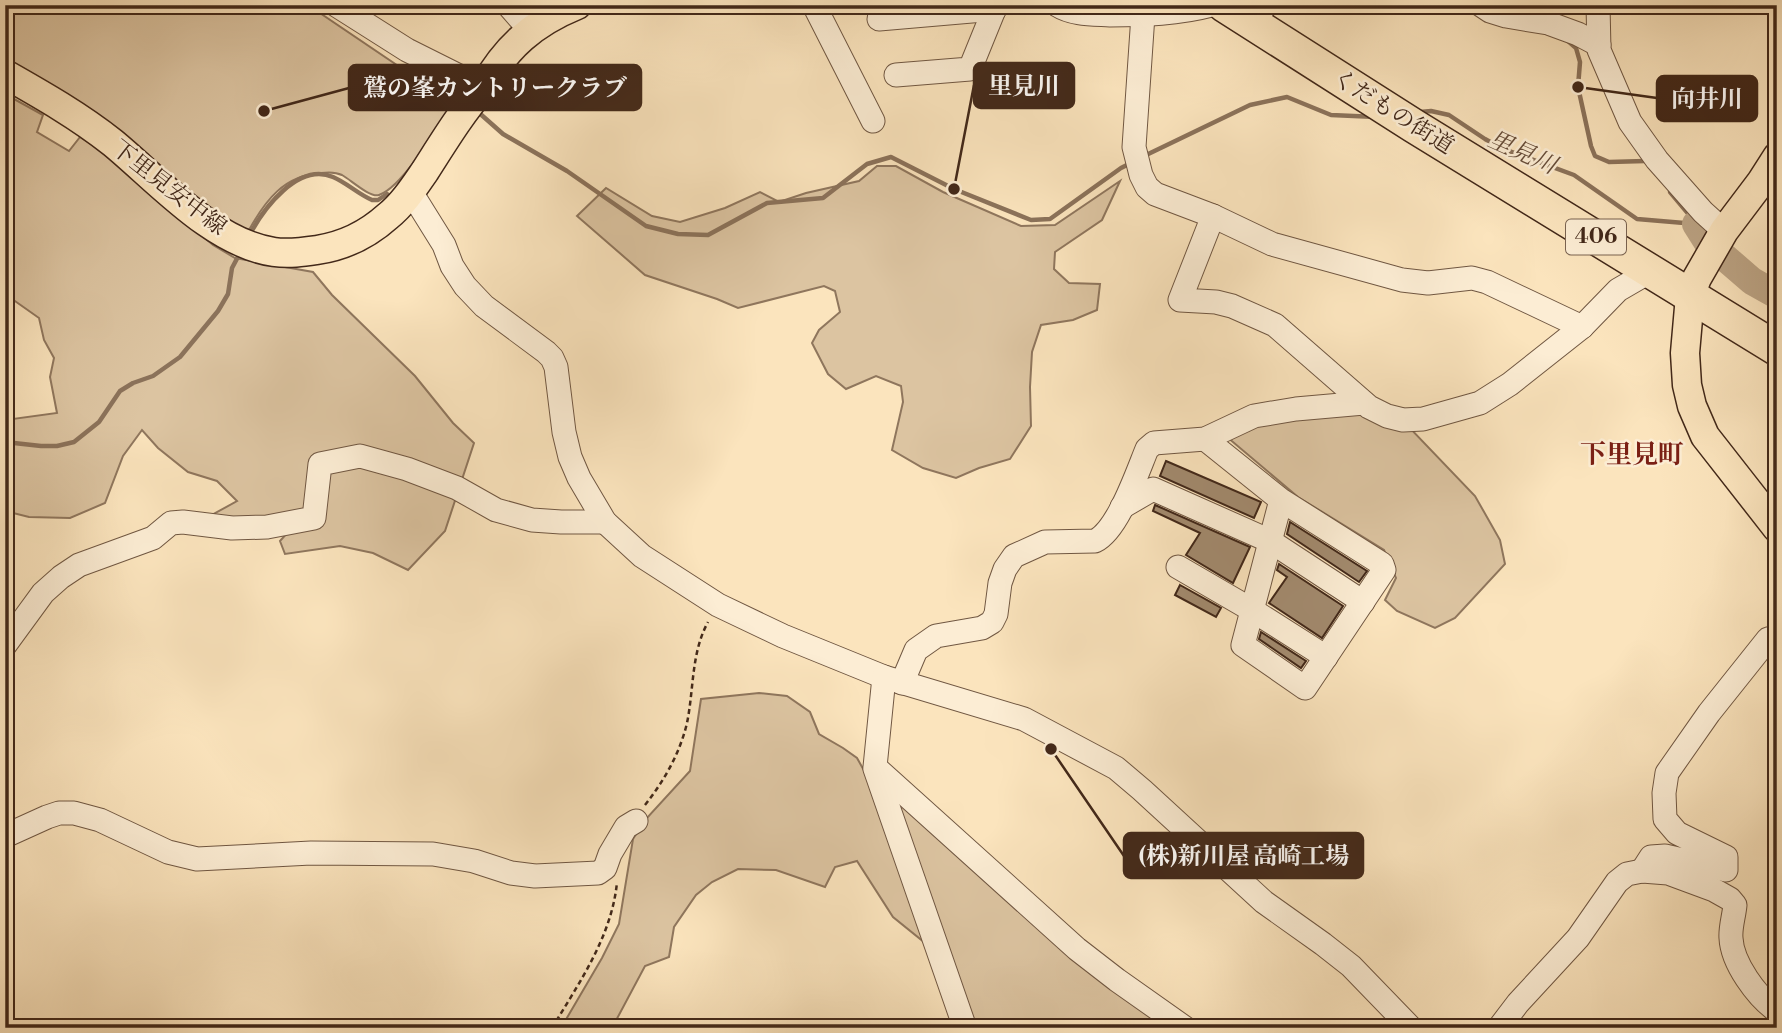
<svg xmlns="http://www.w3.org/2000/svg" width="1782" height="1033" font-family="'Libre Bodoni','Noto Serif JP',serif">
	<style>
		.green { fill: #dcc4a1; stroke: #8f765d; stroke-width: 2 }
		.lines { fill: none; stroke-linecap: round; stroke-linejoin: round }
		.stream { stroke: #8b725a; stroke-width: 4.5 }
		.river { stroke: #bca485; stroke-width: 28 }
		.building { fill: #a28a6e; stroke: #422819; stroke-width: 2 }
		.minor-casing { stroke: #705742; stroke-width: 25 }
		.major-casing { stroke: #422819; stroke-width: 31 }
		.highway-casing { stroke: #422819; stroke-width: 36 }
		.path { stroke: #422819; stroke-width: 2.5; stroke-dasharray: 5 3.5; stroke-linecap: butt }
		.minor { stroke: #fcedd4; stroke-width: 23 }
		.major { stroke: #fbe4bd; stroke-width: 28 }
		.highway { stroke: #fbe4bd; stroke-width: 33 }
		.labels { text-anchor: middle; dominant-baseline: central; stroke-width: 5; stroke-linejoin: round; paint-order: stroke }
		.shield { fill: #fcedd4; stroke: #7a6351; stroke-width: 2 }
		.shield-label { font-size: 21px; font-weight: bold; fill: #422819 }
		.street-label { font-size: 23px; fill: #422819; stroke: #fcedd4 }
		.water-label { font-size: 24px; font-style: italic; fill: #674d39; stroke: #fcedd4 }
		.quarter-label { font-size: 26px; font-weight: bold; fill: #7a1f14; stroke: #fcedd4 }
		.leader { fill: none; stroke: #422819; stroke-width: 2.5 }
		.callout-dot { fill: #422819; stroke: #fcedd4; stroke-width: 2.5 }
		.callout { fill: #422819; stroke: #422819; stroke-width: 2.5 }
		.callout-label { font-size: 24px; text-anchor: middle; font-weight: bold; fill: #fff }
	</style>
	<rect width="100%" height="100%" fill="#fbe4bd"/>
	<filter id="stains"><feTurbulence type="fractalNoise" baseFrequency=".00286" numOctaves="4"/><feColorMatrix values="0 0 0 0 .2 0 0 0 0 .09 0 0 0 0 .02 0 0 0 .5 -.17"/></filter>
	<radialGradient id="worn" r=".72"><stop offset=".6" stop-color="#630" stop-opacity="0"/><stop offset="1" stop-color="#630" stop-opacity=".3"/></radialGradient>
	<g class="green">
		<path d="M5,5H308L453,103C439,125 403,187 379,195C370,198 351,180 342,175C336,172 328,172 321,173C284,175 265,201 249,230L224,222L5,65Z"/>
		<path d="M5,94L43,115L37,132L69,151L80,137L97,148L213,245L235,258L313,272L332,295L415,376L453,423L474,443L445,531L408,570L373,553L340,546L285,554L280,541L298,521L210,516L237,501L217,481L188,472L158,448L142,430L123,456L105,503L70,518L29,517L5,511V420L57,413L50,377L54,358L44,340L39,318L5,294Z"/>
		<path d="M877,166H896L943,192L1021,226L1055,225L1120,181L1102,220L1055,252L1054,269L1069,283L1100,284L1097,310L1073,320L1041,325L1032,352L1030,387L1031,426L1010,459L979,468L956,478L923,468L892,450L903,402L901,386L876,376L846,389L828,374L812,343L819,330L840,312L835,291L824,286L738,308L717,299L645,275L577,216L606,188L652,216L680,222L725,208L760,192L779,202L806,193L859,181Z"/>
		<path d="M1361,410L1408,426L1475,496L1500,540L1505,564L1455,618L1435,628L1397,611L1385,600L1396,578L1384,550L1298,497L1227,437L1259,419Z"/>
		<path d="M759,693L787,696L810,712L819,734L843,748L857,758L866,774L1179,1028H975L930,947L893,917L857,861L835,867L825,887L776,870L738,869L712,882L696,895L674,927L669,957L645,966L612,1028H561L602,958L619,924L633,839L645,820L690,771L701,699Z"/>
	</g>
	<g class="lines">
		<g class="stream">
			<path d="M319,5L331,12"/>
			<path d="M1468,5L1475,11"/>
			<path d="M1568,41L1576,48L1580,62L1578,87L1591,146L1595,156L1609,162L1645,161"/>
			<path d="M415,66L463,98"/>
			<path d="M477,111L503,134L567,171L646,226L678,234L708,235L767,203L823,198L867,164L891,157L954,189L1031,220L1050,219L1121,168L1131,163"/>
			<path d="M1420,112L1431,111L1449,115L1485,139L1501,148L1574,175L1637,219L1696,224"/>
			<path d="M1142,157L1250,105L1287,97L1331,115L1376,117"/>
			<path d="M1670,192L1696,223"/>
			<path d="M249,236C263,209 298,162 333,177C347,183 358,194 372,200H378L387,194"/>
			<path d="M5,442L41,446H57L74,442L99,422L120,391L133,383L153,376L180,357L218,311L228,294L232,268L240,253"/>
		</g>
		<path class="river" d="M1696,224L1708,243L1752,281L1777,295"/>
	</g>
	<g class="building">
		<path d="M1166,461L1261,502L1254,518L1160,476Z"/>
		<path d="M1155,505L1250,547L1233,583L1186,555L1200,533L1153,511Z"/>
		<path d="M1290,522L1367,571L1359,582L1287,534Z"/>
		<path d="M1279,564L1343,606L1322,638L1269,603L1287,577L1277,570Z"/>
		<path d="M1180,585L1221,608L1216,617L1175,595Z"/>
		<path d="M1261,632L1306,661L1301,668L1259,639Z"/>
	</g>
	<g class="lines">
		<g class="minor-casing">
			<g id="minor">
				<path d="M336,5L407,50L483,88"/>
				<path d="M508,5L530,30"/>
				<path d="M814,5L873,121"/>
				<path d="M1057,5C1073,15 1092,14 1110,15C1145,15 1178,14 1212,5"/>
				<path d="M1152,5L1143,15L1134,147L1141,175L1147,187L1155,194L1213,216L1272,244L1402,280L1428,283L1472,278L1487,282L1582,327"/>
				<path d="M1481,5L1490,11L1506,16L1548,23L1578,34L1599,45"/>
				<path d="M1598,5L1599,50L1630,122L1657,160L1703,212L1724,231"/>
				<path d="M879,19L995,9"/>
				<path d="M1248,21L1267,5"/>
				<path d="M896,75L970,69L996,5"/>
				<path d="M411,192L444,245L452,266L465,286L484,306L546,352L552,358L556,367L564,432L570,457L579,478L605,522L642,556L718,605L783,636L884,677L1024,719L1116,768L1142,790L1264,902L1323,944L1351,966L1411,1028"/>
				<path d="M1213,216L1180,300L1216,302L1232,306L1275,325L1369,407L1387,416L1403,420L1423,419L1480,403L1510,384L1582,327L1618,290L1649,272"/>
				<path d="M1205,439L1281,500L1382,564L1384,570L1305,688L1243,645L1281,500"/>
				<path d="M1122,507L1153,489L1270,541L1363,602"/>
				<path d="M1178,567L1252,610L1326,657"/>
				<path d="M5,645L43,593L61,577L79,565L153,538L171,523L183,522L232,528L267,527L314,518L320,464L360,456L407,469L457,488L496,510L532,520L561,522H605"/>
				<path d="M884,677L875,767L1077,949L1117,980L1185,1028"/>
				<path d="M902,683L916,650L936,636L982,628L992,622L996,614L1000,583L1005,569L1014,556L1045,542L1095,541C1118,530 1137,473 1147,449L1154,443L1205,439L1254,416L1296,409L1364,403"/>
				<path d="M875,769L965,1028"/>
				<path d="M5,836L47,817L59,813H74L100,820L168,852L197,859L311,853L433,854L474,861L511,873L535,876L598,873L605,868L610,854L626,827L636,821"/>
				<path d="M1642,871L1651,857L1665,856L1726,870V857L1677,833L1665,819L1664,793L1667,773L1709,713L1768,639L1777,637"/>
				<path d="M1499,1028L1518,1003L1578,938L1617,882L1627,874L1642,871L1668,873L1714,890L1730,899L1735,905C1734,916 1730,928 1731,938C1732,963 1757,997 1777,1011"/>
			</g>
		</g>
		<g class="major-casing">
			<g id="major">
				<path d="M5,74C42,95 79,116 113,143C159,181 213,243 274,252C289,254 303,252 317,250C344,246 368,234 388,216C403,204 414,187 425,171C443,143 461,113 483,88C506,47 533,23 577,5"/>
				<path d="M1777,157L1761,182L1724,231L1697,278L1690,296L1685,353L1687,385L1692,406L1705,436L1777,528"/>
			</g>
		</g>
		<g class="highway-casing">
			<path id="highway" d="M1224,5L1414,126L1777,349"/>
		</g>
		<g class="path">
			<path d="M645,805C664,781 680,753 687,723C694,689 691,653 708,622"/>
			<path d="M552,1028C579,983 612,936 617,882"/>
		</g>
		<use href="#minor" class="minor"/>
		<use href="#major" class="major"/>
		<use href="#highway" class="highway"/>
	</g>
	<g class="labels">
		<rect class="shield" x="1566" y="219.5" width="60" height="35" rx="5"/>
		<g class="shield-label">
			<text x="1596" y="237">406</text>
		</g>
		<g class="street-label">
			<text transform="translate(1393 112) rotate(32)">くだもの街道</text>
			<text transform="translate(169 188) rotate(38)">下里見安中線</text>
		</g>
		<g class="water-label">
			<text transform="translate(1522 153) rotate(24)">里見川</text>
		</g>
		<g class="quarter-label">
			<text x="1632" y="455">下里見町</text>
		</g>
	</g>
	<path class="leader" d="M954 189L974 85M264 111L349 88M1578 87L1657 98M1051 749L1124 856"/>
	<g class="callout-dot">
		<circle cx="954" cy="189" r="7"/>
		<circle cx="264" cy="111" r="7"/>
		<circle cx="1578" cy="87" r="7"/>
		<circle cx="1051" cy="749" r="7"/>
	</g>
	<g class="callout">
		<rect x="974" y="63" width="100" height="45" rx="7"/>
		<rect x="349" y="65" width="292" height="45" rx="7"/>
		<rect x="1657" y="76" width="100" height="45" rx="7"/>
		<rect x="1124" y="833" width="239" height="45" rx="7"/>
	</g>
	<g class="callout-label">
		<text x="1024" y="94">里見川</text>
		<text x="495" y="96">鷲の峯カントリークラブ</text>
		<text x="1707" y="107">向井川</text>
		<text x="1244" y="864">(株)新川屋 高崎工場</text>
	</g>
	<rect width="1782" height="1033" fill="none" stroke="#fbe4bd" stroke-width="28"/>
	<rect x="7" y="7" width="1768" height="1019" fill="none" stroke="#422819" stroke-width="3.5"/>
	<rect x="14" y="14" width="1754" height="1005" fill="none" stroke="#422819" stroke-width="2"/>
	<rect width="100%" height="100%" filter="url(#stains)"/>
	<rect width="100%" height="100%" fill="url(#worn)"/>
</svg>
